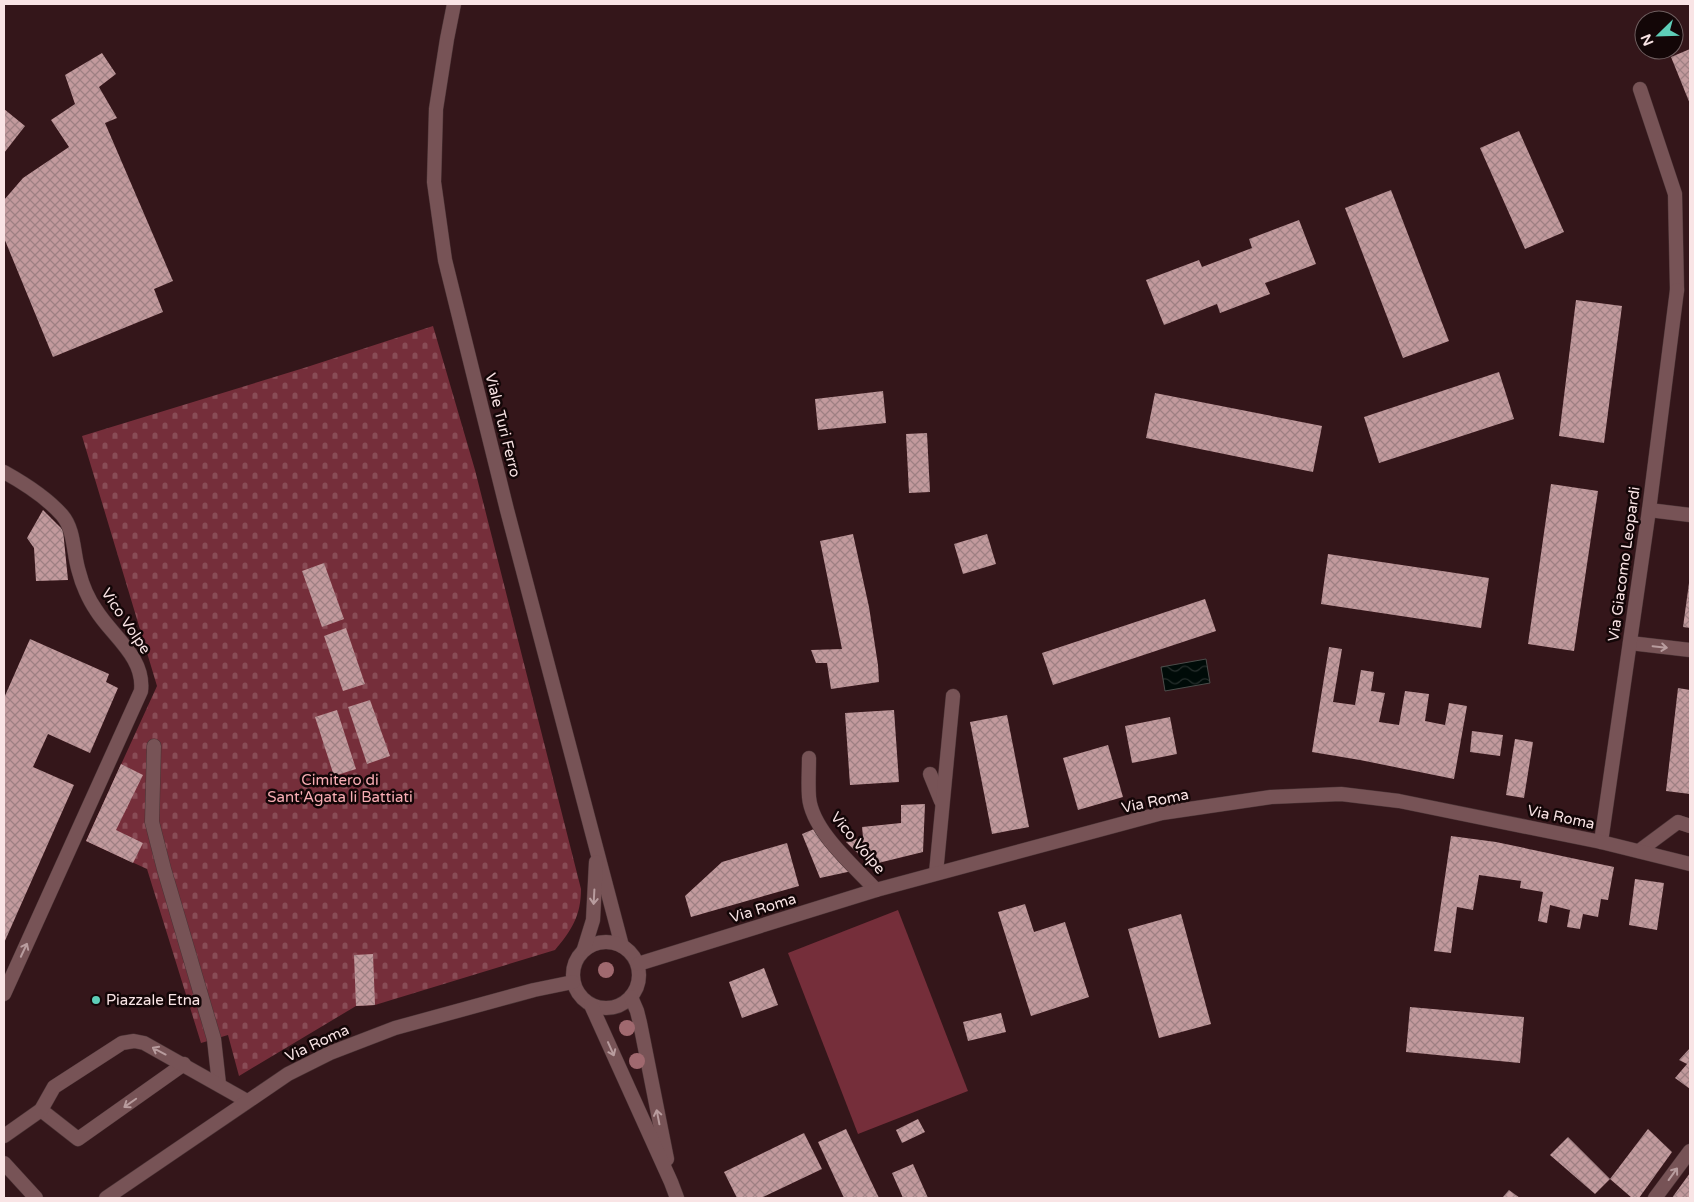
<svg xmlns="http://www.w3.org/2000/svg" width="1694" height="1202" font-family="'Varela Round',sans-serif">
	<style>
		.cemetery { fill: url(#cemetery-stones) }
		.green { fill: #752e3a }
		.water { fill: url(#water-waves); stroke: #4b4c4a }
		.building { fill: url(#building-cross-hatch) }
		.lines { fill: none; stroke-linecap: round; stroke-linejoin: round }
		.service-casing { stroke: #4b3436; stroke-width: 15 }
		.minor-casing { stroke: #4b3436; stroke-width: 15 }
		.tertiary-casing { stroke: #4b3436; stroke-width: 15 }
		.secondary-casing { stroke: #4b3436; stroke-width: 15 }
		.service { stroke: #775356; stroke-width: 14 }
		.minor { stroke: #775356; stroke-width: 14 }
		.tertiary { stroke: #775356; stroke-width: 14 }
		.secondary { stroke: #775356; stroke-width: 14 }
		.tree { fill: #a0696f }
		.oneway { stroke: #b89c9e }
		.poi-dot { fill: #5eceb8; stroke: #130607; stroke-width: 2 }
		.labels { text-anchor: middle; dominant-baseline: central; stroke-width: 5; stroke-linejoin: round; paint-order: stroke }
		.street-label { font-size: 15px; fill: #f9e4e5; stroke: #130607 }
		.park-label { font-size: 15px; fill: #f8adb4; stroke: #130607 }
		.poi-label { font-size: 15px; fill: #f9e4e5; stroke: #130607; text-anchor: start }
	</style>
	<defs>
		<pattern id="cemetery-stones" width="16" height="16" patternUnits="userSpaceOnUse" patternTransform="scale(1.25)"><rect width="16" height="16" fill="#752e3a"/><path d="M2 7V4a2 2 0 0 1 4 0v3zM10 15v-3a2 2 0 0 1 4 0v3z" fill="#894c56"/></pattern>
		<pattern id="water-waves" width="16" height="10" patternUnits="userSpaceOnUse" patternTransform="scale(1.25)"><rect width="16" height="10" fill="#000b08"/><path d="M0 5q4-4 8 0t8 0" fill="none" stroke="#262e2c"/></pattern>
		<pattern id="building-cross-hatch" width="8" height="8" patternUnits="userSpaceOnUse" patternTransform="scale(1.25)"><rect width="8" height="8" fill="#c29a9d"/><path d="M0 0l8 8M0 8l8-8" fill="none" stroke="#9e8083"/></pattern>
	</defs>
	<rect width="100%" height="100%" fill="#34161a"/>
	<path class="cemetery" d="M433,326L475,470L581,889C581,915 572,930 555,950L375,1005L356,1006L239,1076L228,1035L201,1043L147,869L86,841L157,686L82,436L307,367Z"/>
	<path class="green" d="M898,910L968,1091L858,1134L788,953Z"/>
	<path class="water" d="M1206,659L1210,683L1165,691L1161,667Z"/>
	<g class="building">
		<path d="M1690,49V104L1671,57Z"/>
		<path d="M102,53L116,74L99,87L117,118L105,123L173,281L154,289L163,312L53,357L4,238V200L23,178L69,147L51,120L75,104L65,75Z"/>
		<path d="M4,109L25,126L4,153Z"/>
		<path d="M1519,131L1564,232L1525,249L1480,148Z"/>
		<path d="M1391,190L1449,341L1403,358L1345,208Z"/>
		<path d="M1299,220L1316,264L1265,283L1270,294L1220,313L1217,304L1164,325L1146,280L1199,260L1202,267L1252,248L1249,239Z"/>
		<path d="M1576,300L1622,306L1604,443L1559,436Z"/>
		<path d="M1499,372L1514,419L1379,463L1364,417Z"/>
		<path d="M883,391L886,423L818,430L815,399Z"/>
		<path d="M1155,393L1322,426L1313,472L1146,438Z"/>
		<path d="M927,433L930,492L909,493L906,434Z"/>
		<path d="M1551,484L1598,491L1574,651L1528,644Z"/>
		<path d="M43,510L63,530L68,580L36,581L34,548L27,538Z"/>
		<path d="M853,534L869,607L878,665L879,682L831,689L827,663H816L811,650L842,649L820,541Z"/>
		<path d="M987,534L996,564L963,574L954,544Z"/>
		<path d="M1328,554L1489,578L1481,628L1321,604Z"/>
		<path d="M324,563L344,619L322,627L302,571Z"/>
		<path d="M1689,583H1690V628L1683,627Z"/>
		<path d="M1205,599L1216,631L1053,685L1042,653Z"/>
		<path d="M346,628L365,684L343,691L324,636Z"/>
		<path d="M30,639L109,674L106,682L118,688L90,753L48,734L33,767L74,785L4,943V698Z"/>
		<path d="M1329,647L1342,649L1333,702L1355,705L1361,670L1374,672L1371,691L1385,693L1379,722L1399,725L1405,691L1429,694L1425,721L1445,725L1449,703L1467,706L1454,779L1360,760L1312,752Z"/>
		<path d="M1678,688L1690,690V794L1666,791Z"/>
		<path d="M370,700L390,756L367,764L348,707Z"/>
		<path d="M337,710L356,769L334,776L315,717Z"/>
		<path d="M894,710L899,782L850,785L845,713Z"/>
		<path d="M1007,715L1029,827L992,834L970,722Z"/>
		<path d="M1170,717L1177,754L1132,763L1125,726Z"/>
		<path d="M1472,731L1503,735L1500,756L1470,752Z"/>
		<path d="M1515,739L1533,742L1524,798L1506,795Z"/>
		<path d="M1108,745L1123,797L1078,810L1063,758Z"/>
		<path d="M121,764L143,775L116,830L143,843L133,863L86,841Z"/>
		<path d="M925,804L923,852L870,865L846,842L863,837L862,827L901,823V805Z"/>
		<path d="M814,829L852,871L820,878L802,834Z"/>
		<path d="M1451,836L1496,842L1614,867L1608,900L1601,899L1598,917L1583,914L1580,929L1567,927L1570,910L1550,905L1547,923L1538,921L1543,892L1520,888L1521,881L1479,875L1473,910L1457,907L1451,953L1434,951Z"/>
		<path d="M787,843L799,886L691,917L685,896L722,862Z"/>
		<path d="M1635,879L1664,883L1657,930L1629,925Z"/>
		<path d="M1025,904L1034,932L1065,922L1089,997L1031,1016L998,912Z"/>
		<path d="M1181,914L1211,1024L1159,1038L1128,929Z"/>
		<path d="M373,954L375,1005L356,1006L354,955Z"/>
		<path d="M764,968L778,1005L742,1018L729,982Z"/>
		<path d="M1410,1007L1524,1017L1520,1063L1406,1052Z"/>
		<path d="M1001,1013L1006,1032L968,1041L963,1022Z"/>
		<path d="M1690,1048V1089L1675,1078L1687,1064L1679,1060Z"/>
		<path d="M918,1119L925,1132L902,1143L896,1130Z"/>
		<path d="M846,1129L879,1198H844L818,1142Z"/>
		<path d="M1648,1129L1672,1152L1639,1198H1632L1610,1179Z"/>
		<path d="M804,1133L822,1169L761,1198H737L724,1172Z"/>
		<path d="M1568,1137L1610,1179L1595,1194L1550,1155Z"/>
		<path d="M913,1164L928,1198H903L892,1173Z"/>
		<path d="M1690,1173V1198H1672L1674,1195Z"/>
		<path d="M1509,1190L1520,1198H1502Z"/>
	</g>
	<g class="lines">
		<g class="service-casing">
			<g id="service">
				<path d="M1640,89L1675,194L1677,290"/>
				<path d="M154,746L152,822L164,869L214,1039L219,1084"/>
				<path d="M809,758C809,771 808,784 809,797C812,831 854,866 876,890"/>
				<path d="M930,774L941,801"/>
				<path d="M1639,851L1678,822L1690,826"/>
				<path d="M936,873L953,696"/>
				<path d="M41,1110L78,1139L184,1064"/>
				<path d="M4,1136L41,1110L54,1087L122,1043L134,1041L144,1043L247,1101"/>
			</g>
		</g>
		<g class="minor-casing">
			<g id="minor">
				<path d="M4,472C22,482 48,499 62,515C75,530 73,554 79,572C82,584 89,600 96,610C112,636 145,657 141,691L4,994"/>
				<path d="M1649,510L1690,515"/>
				<path d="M1630,643L1690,650"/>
				<path d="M1601,842L1649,510L1677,290"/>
			</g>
		</g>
		<g class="tertiary-casing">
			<path id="tertiary" d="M1655,1198L1690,1151"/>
		</g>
		<g class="secondary-casing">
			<g id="secondary">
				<path d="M454,4L447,39L436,109L434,182L445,260L507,510L622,946"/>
				<circle cx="606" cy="975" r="33"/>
				<path d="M584,949L593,920L596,862"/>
				<path d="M638,964L876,890L1162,813L1271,797L1341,794L1399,801L1601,842L1690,864"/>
				<path d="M631,997L637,1011L640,1023L667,1159"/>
				<path d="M591,1005L671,1182L677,1198"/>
				<path d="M4,1163L36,1198"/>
				<path d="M106,1198L288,1074L330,1053L395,1028L534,990L573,982"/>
			</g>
		</g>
		<use href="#service" class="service"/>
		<use href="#minor" class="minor"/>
		<use href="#tertiary" class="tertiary"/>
		<use href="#secondary" class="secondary"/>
	</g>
	<g class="tree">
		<circle cx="606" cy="970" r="8"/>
		<circle cx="627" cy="1028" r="8"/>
		<circle cx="637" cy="1061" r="8"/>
	</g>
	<defs><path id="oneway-shaft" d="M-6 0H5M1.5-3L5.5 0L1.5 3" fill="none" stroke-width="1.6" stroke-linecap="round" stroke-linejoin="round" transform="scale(1.25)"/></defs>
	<g class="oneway">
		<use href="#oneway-shaft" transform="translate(1660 647) rotate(6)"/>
		<use href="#oneway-shaft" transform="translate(594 897) rotate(93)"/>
		<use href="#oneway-shaft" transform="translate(24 950) rotate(-65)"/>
		<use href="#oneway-shaft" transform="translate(611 1049) rotate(66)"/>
		<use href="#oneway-shaft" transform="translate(159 1051) rotate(-152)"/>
		<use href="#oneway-shaft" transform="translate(130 1103) rotate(145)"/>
		<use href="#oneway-shaft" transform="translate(658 1117) rotate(-101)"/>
		<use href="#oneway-shaft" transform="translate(1673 1174) rotate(-54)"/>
	</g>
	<circle class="poi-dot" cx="96" cy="1000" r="5"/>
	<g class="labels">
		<g class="street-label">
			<text transform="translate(503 425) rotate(76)">Viale Turi Ferro</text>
			<text transform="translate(1624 564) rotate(-82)">Via Giacomo Leopardi</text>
			<text transform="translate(126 621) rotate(56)">Vico Volpe</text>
			<text transform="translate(1155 801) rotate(-12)">Via Roma</text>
			<text transform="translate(1561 817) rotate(12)">Via Roma</text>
			<text transform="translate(858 843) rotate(50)">Vico Volpe</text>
			<text transform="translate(763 908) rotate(-17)">Via Roma</text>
			<text transform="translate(317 1043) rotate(-25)">Via Roma</text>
		</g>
		<g class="park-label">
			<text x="340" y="780">Cimitero di<tspan x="340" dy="17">Sant'Agata li Battiati</tspan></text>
		</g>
		<g class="poi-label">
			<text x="106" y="1000">Piazzale Etna</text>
		</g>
	</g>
	<rect width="1694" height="1202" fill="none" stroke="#f9e4e5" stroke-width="10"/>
	<g transform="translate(1659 35) rotate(247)"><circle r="24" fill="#130607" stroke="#6f5f60"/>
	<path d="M0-4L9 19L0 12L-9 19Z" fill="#5eceb8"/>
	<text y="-8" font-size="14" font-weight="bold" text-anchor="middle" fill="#f9e4e5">N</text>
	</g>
</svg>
